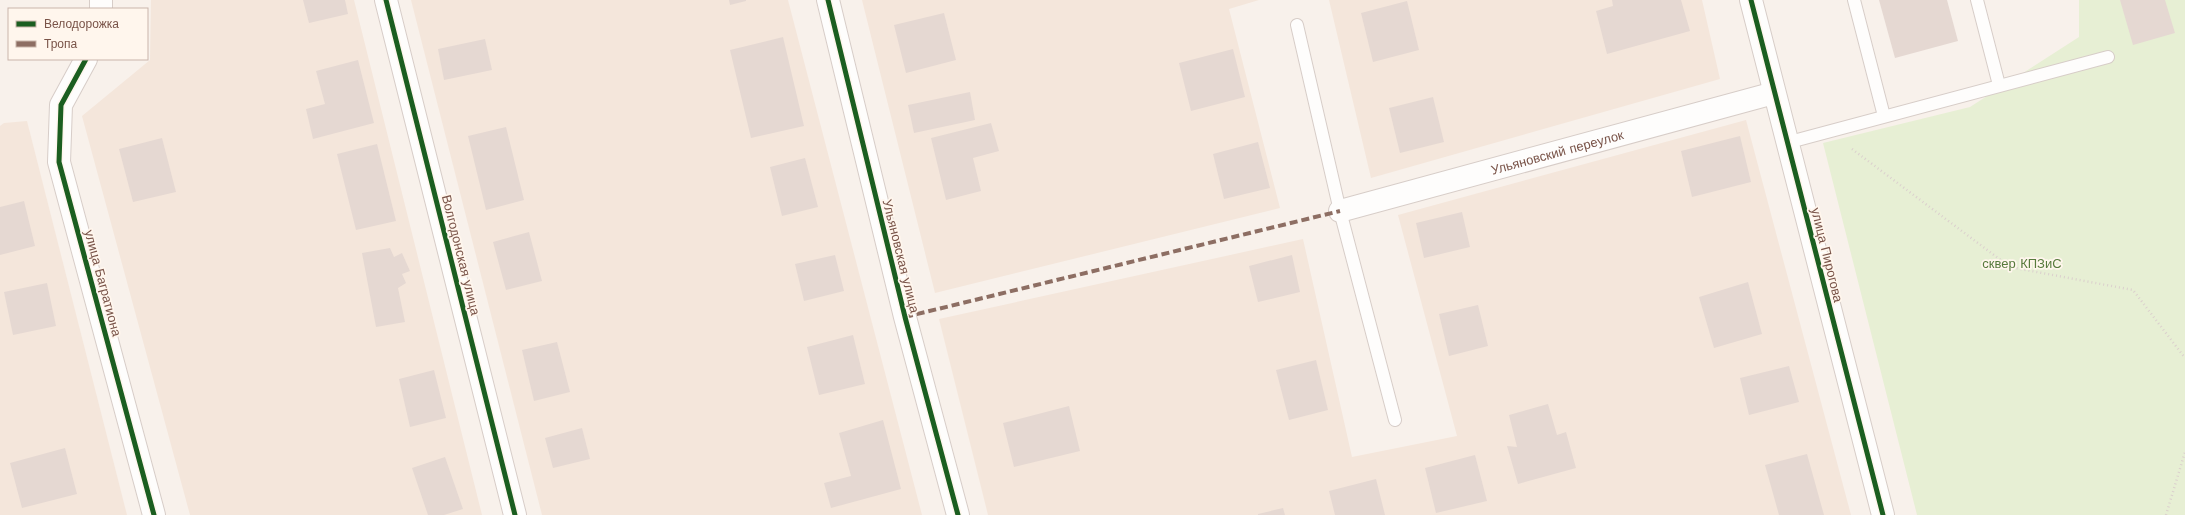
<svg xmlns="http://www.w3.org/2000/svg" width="2185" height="515" font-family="'Work Sans',sans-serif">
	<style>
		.residential { fill: #f4e6db }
		.green { fill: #e7efd4 }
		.building { fill: #e5d8d2 }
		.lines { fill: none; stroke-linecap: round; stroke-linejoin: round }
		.service-casing { stroke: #d7cdc8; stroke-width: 14 }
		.minor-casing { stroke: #d7cdc8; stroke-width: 24 }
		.path { stroke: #dbd0cd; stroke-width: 2.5; stroke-dasharray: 1 3; stroke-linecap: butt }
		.service { stroke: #fefdfc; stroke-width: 12 }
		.minor { stroke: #fefdfc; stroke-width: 22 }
		.quiet { stroke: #8d6e63; stroke-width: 4; stroke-dasharray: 8 4; stroke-linecap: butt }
		.cycleway-casing { stroke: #fff6ed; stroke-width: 8 }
		.cycleway { stroke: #1b5e20; stroke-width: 5 }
		.labels { text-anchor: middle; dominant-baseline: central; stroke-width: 3.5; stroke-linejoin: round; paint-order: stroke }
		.street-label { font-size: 13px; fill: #795348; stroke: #fff6ed }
		.park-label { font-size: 13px; fill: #577a3c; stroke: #fff6ed }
	</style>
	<rect width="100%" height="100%" fill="#f8f1eb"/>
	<g class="residential">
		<path d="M151,0H354L482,515H190L82,116L150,60Z"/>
		<path d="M411,0H788L922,515H542Z"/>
		<path d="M862,0H1259L1229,9L1280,208L935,293Z"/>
		<path d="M1329,0H1702L1720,79L1371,178Z"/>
		<path d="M1746,120L1851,515H988L939,319L1303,239L1352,457L1457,436L1398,215Z"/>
		<path d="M27,121L127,515H0V126L4,123Z"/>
	</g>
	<path class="green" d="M2079,0H2185V515H1917L1823,143L1970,107L2079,37Z"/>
	<g class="building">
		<path d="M303,0H345L348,14L309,23Z"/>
		<path d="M729,0H746V1L730,5Z"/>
		<path d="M1612,0H1681L1690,31L1607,54L1596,11L1613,6Z"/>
		<path d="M1879,0H1947L1958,41L1895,58Z"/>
		<path d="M2120,0H2165L2175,33L2133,45Z"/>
		<path d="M1407,1L1419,50L1373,62L1361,13Z"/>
		<path d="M944,13L956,60L906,73L894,25Z"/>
		<path d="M783,37L804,126L751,138L730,50Z"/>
		<path d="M485,39L492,70L444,80L438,49Z"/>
		<path d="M1233,49L1245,97L1191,111L1179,63Z"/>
		<path d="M358,60L374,123L313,139L306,109L325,104L316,71Z"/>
		<path d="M970,92L975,120L914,133L908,105Z"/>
		<path d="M1433,97L1444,142L1400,153L1389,108Z"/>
		<path d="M991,123L999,151L973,158L981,191L946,200L931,138Z"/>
		<path d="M506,127L524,200L486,210L468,136Z"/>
		<path d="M1740,136L1751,182L1692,197L1681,151Z"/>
		<path d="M162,138L176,192L133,202L119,149Z"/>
		<path d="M1258,142L1270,188L1224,199L1213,154Z"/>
		<path d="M377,144L396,221L356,230L337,154Z"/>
		<path d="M805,158L818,207L782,216L770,167Z"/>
		<path d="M24,201L35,246L0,255V207Z"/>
		<path d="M1462,212L1470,247L1424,258L1416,223Z"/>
		<path d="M529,232L542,281L506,290L493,242Z"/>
		<path d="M390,248L394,257L402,253L410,271L402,274L406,283L398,288L405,322L376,327L362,253Z"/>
		<path d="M835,255L844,291L804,301L795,264Z"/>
		<path d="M1292,255L1300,292L1258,302L1249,266Z"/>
		<path d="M1748,282L1762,334L1714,348L1699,297Z"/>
		<path d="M47,283L56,326L13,335L4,292Z"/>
		<path d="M1478,305L1488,346L1449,356L1439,314Z"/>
		<path d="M853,335L865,384L819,395L807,347Z"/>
		<path d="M557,342L570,392L534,401L522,350Z"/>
		<path d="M1316,360L1328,410L1289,420L1276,370Z"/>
		<path d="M1789,366L1799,402L1749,415L1740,378Z"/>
		<path d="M434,370L446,418L410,427L399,379Z"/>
		<path d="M1548,404L1557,435L1566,432L1576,468L1518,484L1507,446L1517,447L1509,415Z"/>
		<path d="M1069,406L1080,451L1014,467L1003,423Z"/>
		<path d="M883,420L901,489L831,508L824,483L851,476L839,433Z"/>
		<path d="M582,428L590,459L553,468L545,438Z"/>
		<path d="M65,448L77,494L22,508L10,463Z"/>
		<path d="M1807,454L1824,515H1779L1765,465Z"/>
		<path d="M1475,455L1487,501L1436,513L1425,468Z"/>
		<path d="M445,457L463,509L444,515H428L412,468Z"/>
		<path d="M1376,479L1385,515H1335L1329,491Z"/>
		<path d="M1283,508L1285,515H1258V514Z"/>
	</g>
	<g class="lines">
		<g class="service-casing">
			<g id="service">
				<path d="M1854,0L1884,116"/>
				<path d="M1977,0L1999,85"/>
				<path d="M1297,25L1340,211L1395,420"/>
				<path d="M1786,143L2108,57"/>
			</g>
		</g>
		<g class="minor-casing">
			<g id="minor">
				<path d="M101,0V9"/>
				<path d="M386,0L515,515"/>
				<path d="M828,0L905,317L958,515"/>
				<path d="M1751,0L1883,515"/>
				<path d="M86,59L61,105L59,162L154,515"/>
				<path id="s1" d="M1340,211L1774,93"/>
			</g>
		</g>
		<g class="path">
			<path d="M1852,149L2010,267L2133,290L2185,358"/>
			<path d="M2166,515L2185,452"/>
		</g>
		<use href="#service" class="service"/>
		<use href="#minor" class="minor"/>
		<path class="quiet" d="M905,317L1340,211"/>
		<g class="cycleway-casing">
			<g id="cycleway">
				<path d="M386,0L515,515"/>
				<path d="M828,0L905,317L958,515"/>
				<path d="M1751,0L1883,515"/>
				<path d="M86,59L61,105L59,162L154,515"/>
			</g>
		</g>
		<use href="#cycleway" class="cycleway"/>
	</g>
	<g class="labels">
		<g class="street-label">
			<text stroke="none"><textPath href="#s1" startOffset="225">Ульяновский переулок</textPath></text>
			<text transform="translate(461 255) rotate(76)">Волгодонская улица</text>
			<text transform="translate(1827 255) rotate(76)">улица Пирогова</text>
			<text transform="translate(901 256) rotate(76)">Ульяновская улица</text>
			<text transform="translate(103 283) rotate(75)">улица Багратиона</text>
		</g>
		<g class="park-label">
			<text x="2022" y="263">сквер КПЗиС</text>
		</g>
	</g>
	<rect x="8" y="8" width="140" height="52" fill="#fff6ed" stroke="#c9b5ab"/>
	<rect x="16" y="21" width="20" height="6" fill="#1b5e20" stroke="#c9b5ab"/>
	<text x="44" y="28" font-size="12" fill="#795348">Велодорожка</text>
	<rect x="16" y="41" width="20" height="6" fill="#8d6e63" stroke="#c9b5ab"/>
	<text x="44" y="48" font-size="12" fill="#795348">Тропа</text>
</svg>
